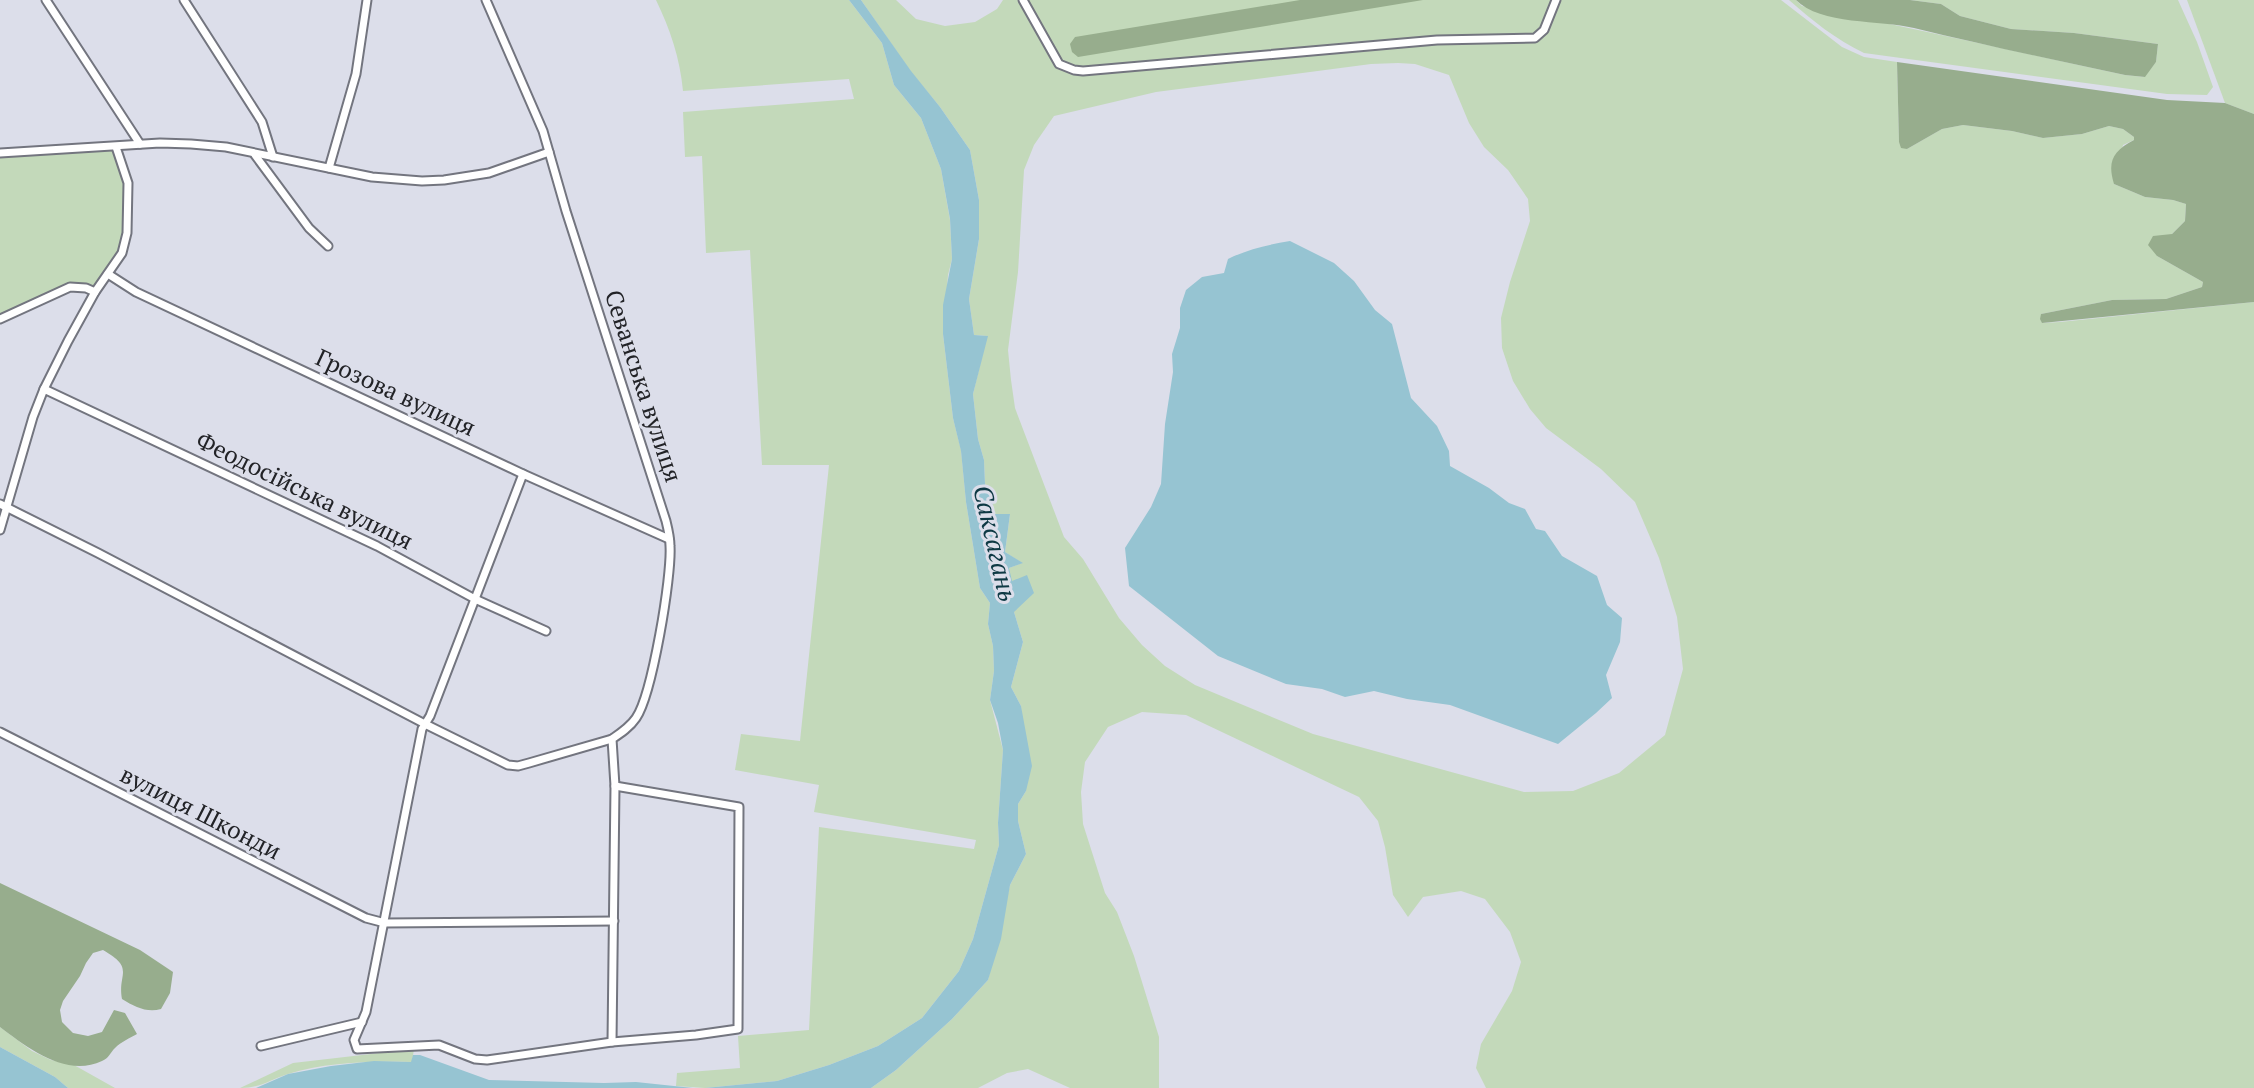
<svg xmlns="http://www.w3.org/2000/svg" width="2254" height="1088" font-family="'PT Serif',serif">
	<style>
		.green { fill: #c3d9ba; fill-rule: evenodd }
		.forest { fill: #97ad8d }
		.water { fill: #96c4d2 }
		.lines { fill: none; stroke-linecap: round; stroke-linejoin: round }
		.street-casing { stroke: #73757f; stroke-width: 11 }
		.street { stroke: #fff; stroke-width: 7 }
		.labels { text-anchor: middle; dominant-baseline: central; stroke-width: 6; stroke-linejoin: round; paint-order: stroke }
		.street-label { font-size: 24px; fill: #222327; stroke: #dcdeea }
		.water-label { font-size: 26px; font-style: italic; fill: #0e3944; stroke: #dcdeea }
	</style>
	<rect width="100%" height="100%" fill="#dcdeea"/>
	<g class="green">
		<path d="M656,0H849L882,43L894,85L921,118L941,169L950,220L952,259L948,275L943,334L953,418L961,450L966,502L980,588L990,603L988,624L993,646L994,671L990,700L1003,750L998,823L999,845L973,939L959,971L922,1018L878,1046L829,1065L777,1081L705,1088L676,1086L677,1073L740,1068L738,1036L809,1030L819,827L974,849L976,840L814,812L819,785L735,770L741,734L800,741L829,465H762L750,250L706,253L702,156L685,157L683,112L854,99L849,79L683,91C680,58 670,29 656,0Z"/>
		<path d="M861,0H896L916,19L945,26L975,22L997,9L1003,0H1781L1842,47L1864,57L1897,62L1899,142L1907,149L1942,129L1963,125L2012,131L2043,138L2082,134L2109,126L2123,129L2134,137V140L2123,145L2114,184L2145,197L2173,200L2186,204L2185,221L2172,234L2157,256L2203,282L2202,287L2166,299L2112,300L2041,314L2042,323L2060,322L2254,302V1088H1486L1476,1068L1481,1044L1512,991L1521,962L1510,932L1485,899L1461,891L1423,897L1408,917L1393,895L1385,847L1378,821L1359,797L1186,715L1142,712L1108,727L1085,762L1081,792L1083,824L1105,893L1117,912L1134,956L1159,1037V1088H1070L1028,1069L1007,1073L978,1088H871L896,1070L952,1019L988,980L1010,885L1026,854L1018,821V804L1026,791L1021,706L1011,687L1023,642L1014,612L1009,568L1022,563L1005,552L1010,514H994L992,496L985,484L984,460L978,439L973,394L987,336L974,335L969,299L979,239V200L970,150L940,107L911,72ZM1398,63L1415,64L1449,75L1469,123L1484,147L1508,170L1528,199L1530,221L1510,282L1501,318L1502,348L1513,381L1530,409L1546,428L1601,469L1635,502L1659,558L1677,617L1683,669L1665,735L1619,773L1573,791L1524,792L1313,734L1195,685L1165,666L1142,645L1119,618L1083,559L1064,537L1015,408L1011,380L1008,350L1018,272L1024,170L1034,145L1054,116L1156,92L1371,64Z"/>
		<path d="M1789,0H1796L1802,6C1910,27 2017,52 2125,75L2144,77L2156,62L2158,44L2074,33L2011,29L1960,16L1941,4L1910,0H2178L2197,42L2213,87L2207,95L2167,94L1864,53C1835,39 1813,21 1789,0Z"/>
		<path d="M2187,0H2254V114L2225,103Z"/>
		<path d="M116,147L128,183L122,253L95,292L77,287L0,319V153Z"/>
		<path d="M0,1027L32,1051L51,1060L74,1065L115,1088H68L55,1077L0,1047Z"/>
		<path d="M414,1049L412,1062C374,1061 324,1062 288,1074C269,1080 261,1088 240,1088L293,1063Z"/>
	</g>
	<g class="forest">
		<path d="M1300,0H1423L1078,57L1072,52L1070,44L1075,37Z"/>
		<path d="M1796,0H1910L1941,4L1960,16L2011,29L2074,33L2158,44L2156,62L2145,77L2125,75C2054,60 1984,45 1914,28C1881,20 1820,25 1796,0Z"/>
		<path d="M1897,62L2167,100L2225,103L2254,114V302L2042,323L2040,319L2041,314L2112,300L2166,299L2202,287L2203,282L2157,256L2148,245L2153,236L2172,234L2185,221L2186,204L2173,200L2145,197L2114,184C2107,161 2113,151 2134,140V137L2123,129L2109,126L2082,134L2043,138L2012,131L1963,125L1942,129L1907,149L1901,148L1899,142Z"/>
		<path d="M0,883L140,950L173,972L170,993L161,1009C147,1013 135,1007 122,999C117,973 136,969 103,950L93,953L86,963L80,976L63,1001L60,1010L62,1022L73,1033L88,1036L102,1032L114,1010L125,1013L137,1034C130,1038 121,1042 115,1048C110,1053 109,1058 102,1061C66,1078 28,1048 0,1027Z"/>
	</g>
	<g class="water">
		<path d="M849,0H861L911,71L940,107L970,150L979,200V239L969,299L974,335L988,336L973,394L978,439L984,460L985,484L991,496L994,514H1010L1005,552L1023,563L1009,568L1012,581L1027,575L1034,593L1014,612L1023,642L1011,687L1021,706L1032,766L1026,791L1018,804V821L1026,854L1010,885L1001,939L988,980L952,1019L896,1070L871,1088H705L777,1081L829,1065L878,1046L922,1018L959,971L973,939L999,845L998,823L1003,750L998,723L990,700L994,671L993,646L988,624L990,603L980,588L966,502L961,451L953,418L943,334V305L952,259L950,219L941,169L921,118L894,85L882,43Z"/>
		<path d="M1290,241L1334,263L1354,281L1375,310L1392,324L1411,398L1437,426L1449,451L1450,466L1489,488L1509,503L1525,509L1536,529L1545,531L1562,556L1597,576L1607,605L1622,618L1620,642L1606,675L1612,698L1596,713L1558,744L1450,705L1407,699L1374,691L1345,697L1322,689L1286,684L1218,656L1129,586L1125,548L1151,507L1161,484L1165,424L1173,372L1172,354L1180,328V308L1186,290L1202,277L1224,273L1228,259C1248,249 1267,245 1290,241Z"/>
		<path d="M0,1047L55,1077L68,1088H0Z"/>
		<path d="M413,1055H420L489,1080L604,1083L636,1082L693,1088H256L288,1074L331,1066L374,1061L411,1062Z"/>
	</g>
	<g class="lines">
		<g class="street-casing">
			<g id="street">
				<path d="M46,0L140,144"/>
				<path d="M184,0L262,122L273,157"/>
				<path d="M486,0L543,131L566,211L666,521C668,529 670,537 670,546C672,576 652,695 636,718C630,727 621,733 612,739L615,786L612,1042"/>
				<path d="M1023,0L1059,64L1074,70L1083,71L1437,40L1535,38L1544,30L1556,0"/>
				<path d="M0,153L160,143L191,144L226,147L372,177L422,181L444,180L489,173L549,152"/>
				<path d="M255,155L309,228L328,246"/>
				<path d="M329,168L356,74L367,0"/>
				<path d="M108,274L136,292L523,474L669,539"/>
				<path d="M0,319L70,287L86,288L95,292"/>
				<path d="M44,389L377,546L475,599L546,631"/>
				<path d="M523,474L430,716L422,729L366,1012L354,1040L357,1049L439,1045L475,1059L487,1060L612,1042L696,1035L738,1029L739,807L615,786"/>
				<path d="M0,504L98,553L425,724L508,765L518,766L529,763L612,739"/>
				<path d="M0,530L33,417L44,389L68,341L95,292L122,253L127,233L128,183L116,147"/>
				<path d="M0,732L366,918L385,923L614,921"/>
				<path d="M261,1046L362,1022"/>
			</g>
		</g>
		<use href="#street" class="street"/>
	</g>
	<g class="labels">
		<g class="street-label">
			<text transform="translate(644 386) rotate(72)">Севанська вулиця</text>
			<text transform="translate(396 392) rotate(25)">Грозова вулиця</text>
			<text transform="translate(305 490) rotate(26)">Феодосійська вулиця</text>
			<text transform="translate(201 812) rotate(27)">вулиця Шконди</text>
		</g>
		<g class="water-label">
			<text transform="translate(996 543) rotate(77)">Саксагань</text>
		</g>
	</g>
</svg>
